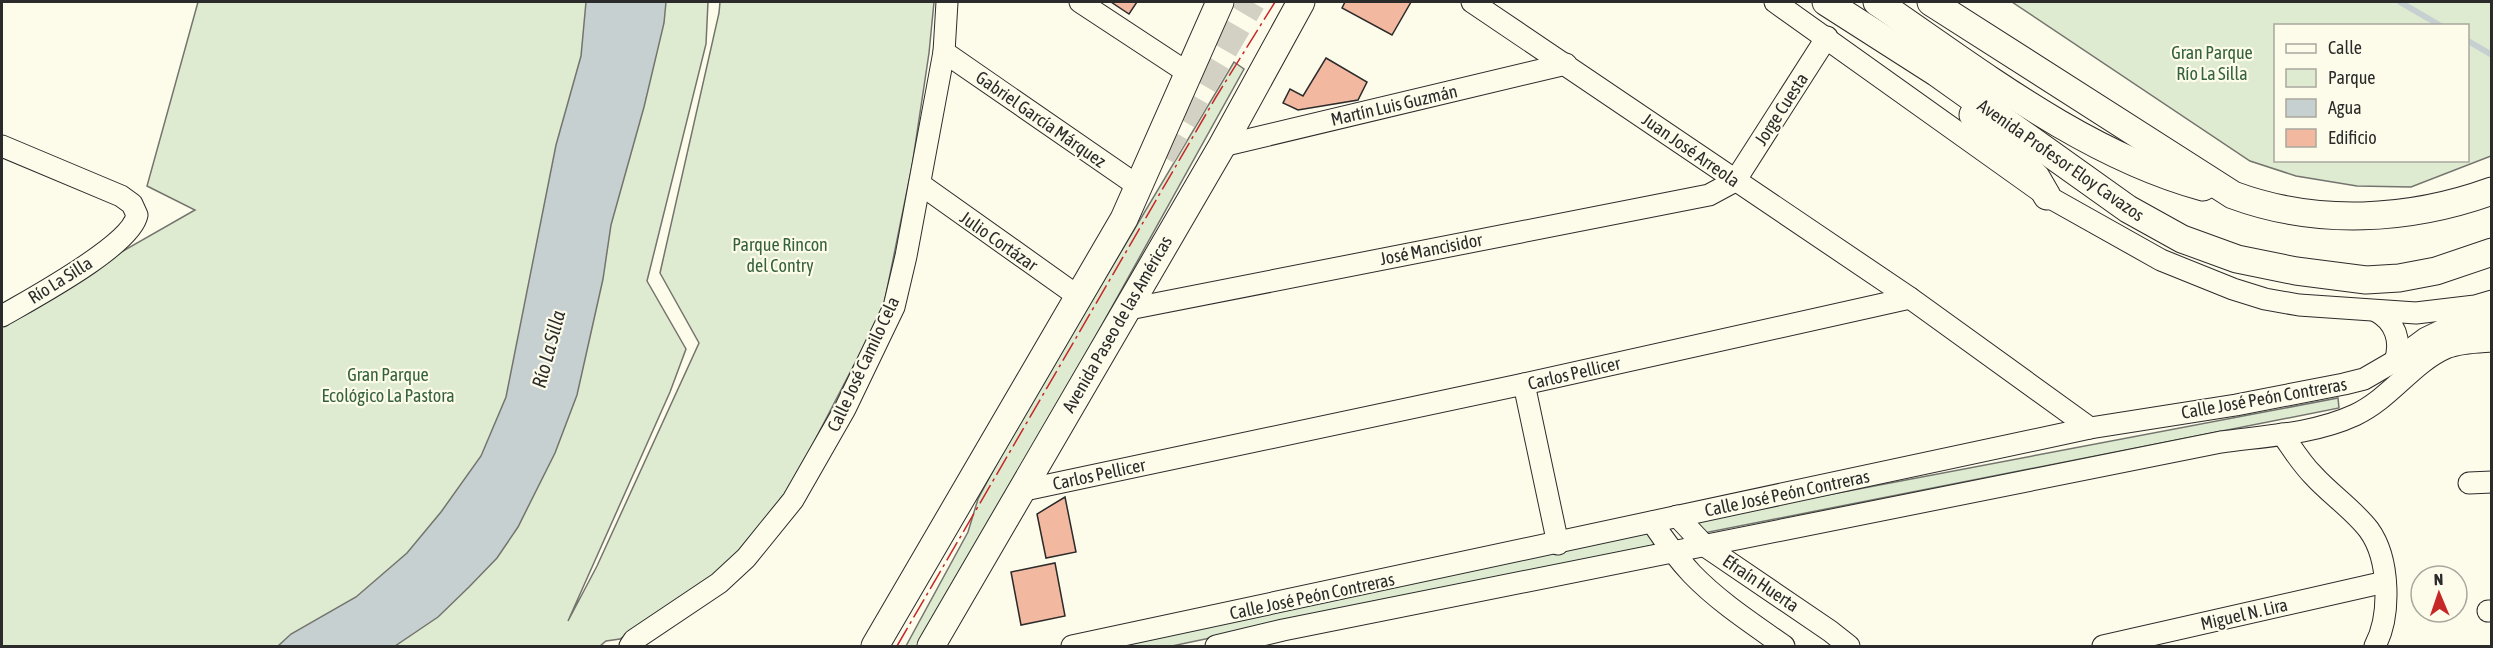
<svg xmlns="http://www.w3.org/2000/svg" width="2493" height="648" font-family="'Asap Condensed',sans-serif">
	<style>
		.green { fill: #deebd1; stroke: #74746e; stroke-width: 1.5; fill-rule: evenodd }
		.water { fill: #c7d0d0; stroke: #74746e; stroke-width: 1.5 }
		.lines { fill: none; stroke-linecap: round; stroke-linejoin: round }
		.stream { stroke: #c7d0d0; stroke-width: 6 }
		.building { fill: #f2b8a0; stroke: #2b2b2b; stroke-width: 1.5 }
		.major-tunnel { stroke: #d3d1c4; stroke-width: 27; stroke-dasharray: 27 14; stroke-linecap: butt }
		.minor-casing { stroke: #2b2b2b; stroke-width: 23 }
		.major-casing { stroke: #2b2b2b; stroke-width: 29 }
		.minor { stroke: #fdfbea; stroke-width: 21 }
		.major { stroke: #fdfbea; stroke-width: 27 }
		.power { stroke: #c62828; stroke-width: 1.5; stroke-dasharray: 21 4.5 3 4.5; stroke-linecap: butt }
		.labels { text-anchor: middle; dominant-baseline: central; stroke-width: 4.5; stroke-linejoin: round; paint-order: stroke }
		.park-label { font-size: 18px; fill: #34623c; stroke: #fdfbea }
		.street-label { font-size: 18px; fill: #2b2b2b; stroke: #fdfbea }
		.water-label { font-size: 20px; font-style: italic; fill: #2b2b2b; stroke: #fdfbea }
	</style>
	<rect width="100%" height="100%" fill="#fdfbea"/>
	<g class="green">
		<path d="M198,2H708L706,44L647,281L686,349L670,392L568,621L597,566L699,343L660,273L719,13L720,2H934L929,53L912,166L883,309L789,490L733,562L620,639L606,641L600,646H2V320L195,210L147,186Z"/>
		<path d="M2012,2H2491V156L2411,187L2357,186L2296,176L2250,161ZM2276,26H2468V160H2276Z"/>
		<path d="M1234,62L1244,69L1047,424L920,646H906L968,532L978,499L1059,347L1066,344Z"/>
		<path d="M2338,398L2339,408L1699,534L1695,520Z"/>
		<path d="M1651,528L1659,544L1172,646H1087Z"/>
	</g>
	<path class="water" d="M586,2H666L664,23L644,107L611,225L603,279L577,395L555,453L518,527L497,558L469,587L438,617L395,646H278L291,634L356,597L407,553L441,512L481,456L506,397L556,145L581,56Z"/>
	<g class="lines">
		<g class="stream">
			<path d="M2400,2L2441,26"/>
			<path d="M2468,41L2492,55"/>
		</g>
	</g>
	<g class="building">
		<path d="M1111,2H1137L1129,14Z"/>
		<path d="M1345,2H1411L1392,35L1342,8Z"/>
		<path d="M1326,58L1367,82L1358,100L1298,110L1283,103L1290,89L1303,96Z"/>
		<path d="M1065,497L1076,552L1046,558L1037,514Z"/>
		<path d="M1055,563L1065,616L1021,625L1011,572Z"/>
	</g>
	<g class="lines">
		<path class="major-tunnel" d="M1162,156L1252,2"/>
		<g class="minor-casing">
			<g id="minor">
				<path d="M1080,2L1188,73"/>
				<path d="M1472,2L1910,298L2090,428"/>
				<path d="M1775,2L2047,196L2161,260L2233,289L2265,299L2299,305L2416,313L2475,306L2492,301"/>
				<path d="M944,52L1138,186"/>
				<path d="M2,146L121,196L132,204L137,215C131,246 31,299 2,316"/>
				<path d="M1222,146L1566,64"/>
				<path d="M920,184L1079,297"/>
				<path d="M1124,310L1709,195L1735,181L1827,37"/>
				<path d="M2376,311C2395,321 2402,341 2395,361"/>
				<path d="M1524,384L1558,544"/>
				<path d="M2282,434C2292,448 2301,463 2313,475C2330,494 2354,510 2369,530C2390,559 2391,616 2375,646"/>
				<path d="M2469,483L2492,482"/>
				<path d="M1020,491L1524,384L1910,298"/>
				<path d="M1677,516L1705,546L1830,631L1849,646"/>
				<path d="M1652,522C1664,540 1677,558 1692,574C1719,602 1753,624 1784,646"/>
				<path d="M2488,611H2492"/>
				<path d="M630,646L634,640L719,583L746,558L793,500L845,409L894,307L906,256L944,52L947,2"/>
				<path d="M1072,646L2090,428L2236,405L2344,384L2364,379L2395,361L2426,338L2449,327L2492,321"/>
				<path d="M1216,646L1283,630L2221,442C2265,436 2314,434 2355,415C2391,398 2412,363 2446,348C2460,342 2477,342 2492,341"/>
				<path d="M2103,646L2385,582"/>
			</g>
		</g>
		<g class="major-casing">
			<g id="major">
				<path d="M1826,2L1937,73L2128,209L2182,239L2237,259L2296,271L2366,280L2399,278L2436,271L2492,252"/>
				<path d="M1877,2C1977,70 2085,155 2203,187"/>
				<path d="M1931,2L2233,195C2317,226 2409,221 2492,191"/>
				<path d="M1973,115L2036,177L2047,196"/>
				<path d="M875,646L1124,219L1220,2"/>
				<path d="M931,646L1222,146L1301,2"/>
			</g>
		</g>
		<use href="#minor" class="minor"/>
		<use href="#major" class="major"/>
		<path class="power" d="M897,646L1216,97L1275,2"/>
	</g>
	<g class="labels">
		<g class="park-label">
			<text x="2212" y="52">Gran Parque<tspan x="2212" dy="21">Río La Silla</tspan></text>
			<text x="780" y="244">Parque Rincon<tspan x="780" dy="21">del Contry</tspan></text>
			<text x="388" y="374">Gran Parque<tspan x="388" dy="21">Ecológico La Pastora</tspan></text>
		</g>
		<g class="street-label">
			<text transform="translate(1394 105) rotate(-13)">Martín Luis Guzmán</text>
			<text transform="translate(1781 109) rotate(-57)">Jorge Cuesta</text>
			<text transform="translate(1041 119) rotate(35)">Gabriel García Márquez</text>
			<text transform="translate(1691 150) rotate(35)">Juan José Arreola</text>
			<text transform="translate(2061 160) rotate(35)">Avenida Profesor Eloy Cavazos</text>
			<text transform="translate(999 241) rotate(35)">Julio Cortázar</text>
			<text transform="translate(1431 249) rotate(-11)">José Mancisidor</text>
			<text transform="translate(60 280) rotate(-32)">Río La Silla</text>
			<text transform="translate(1117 324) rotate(-60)">Avenida Paseo de las Américas</text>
			<text transform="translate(863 364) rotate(-65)">Calle José Camilo Cela</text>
			<text transform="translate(1574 373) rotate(-13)">Carlos Pellicer</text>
			<text transform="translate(2264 398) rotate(-10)">Calle José Peón Contreras</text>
			<text transform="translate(1099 474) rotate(-12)">Carlos Pellicer</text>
			<text transform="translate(1787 493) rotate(-12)">Calle José Peón Contreras</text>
			<text transform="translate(1761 583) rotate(34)">Efraín Huerta</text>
			<text transform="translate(1312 596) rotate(-12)">Calle José Peón Contreras</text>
			<text transform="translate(2244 614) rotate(-13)">Miguel N. Lira</text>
		</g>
		<g class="water-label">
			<text transform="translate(548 349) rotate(-75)">Río La Silla</text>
		</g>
	</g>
	<rect width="2493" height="648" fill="none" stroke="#2b2b2b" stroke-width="6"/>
	<rect x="2274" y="24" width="195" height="138" fill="#fdfbea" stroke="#a9a89e" stroke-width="1.5"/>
	<rect x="2286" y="44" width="30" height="9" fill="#fdfbea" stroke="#a9a89e" stroke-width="1.5"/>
	<text x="2328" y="54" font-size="18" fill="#2b2b2b">Calle</text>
	<rect x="2286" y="69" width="30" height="18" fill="#deebd1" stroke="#a9a89e" stroke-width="1.5"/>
	<text x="2328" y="84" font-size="18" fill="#2b2b2b">Parque</text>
	<rect x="2286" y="99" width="30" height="18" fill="#c7d0d0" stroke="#a9a89e" stroke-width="1.5"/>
	<text x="2328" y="114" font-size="18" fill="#2b2b2b">Agua</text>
	<rect x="2286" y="129" width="30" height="18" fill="#f2b8a0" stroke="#a9a89e" stroke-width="1.5"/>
	<text x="2328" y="144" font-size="18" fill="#2b2b2b">Edificio</text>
	<g transform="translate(2439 594) rotate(358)"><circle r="28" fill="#fdfbea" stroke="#a9a89e" stroke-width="1.5"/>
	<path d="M0-4.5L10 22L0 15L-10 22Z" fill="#c62828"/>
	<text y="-9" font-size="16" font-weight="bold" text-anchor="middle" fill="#2b2b2b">N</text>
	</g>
</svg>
